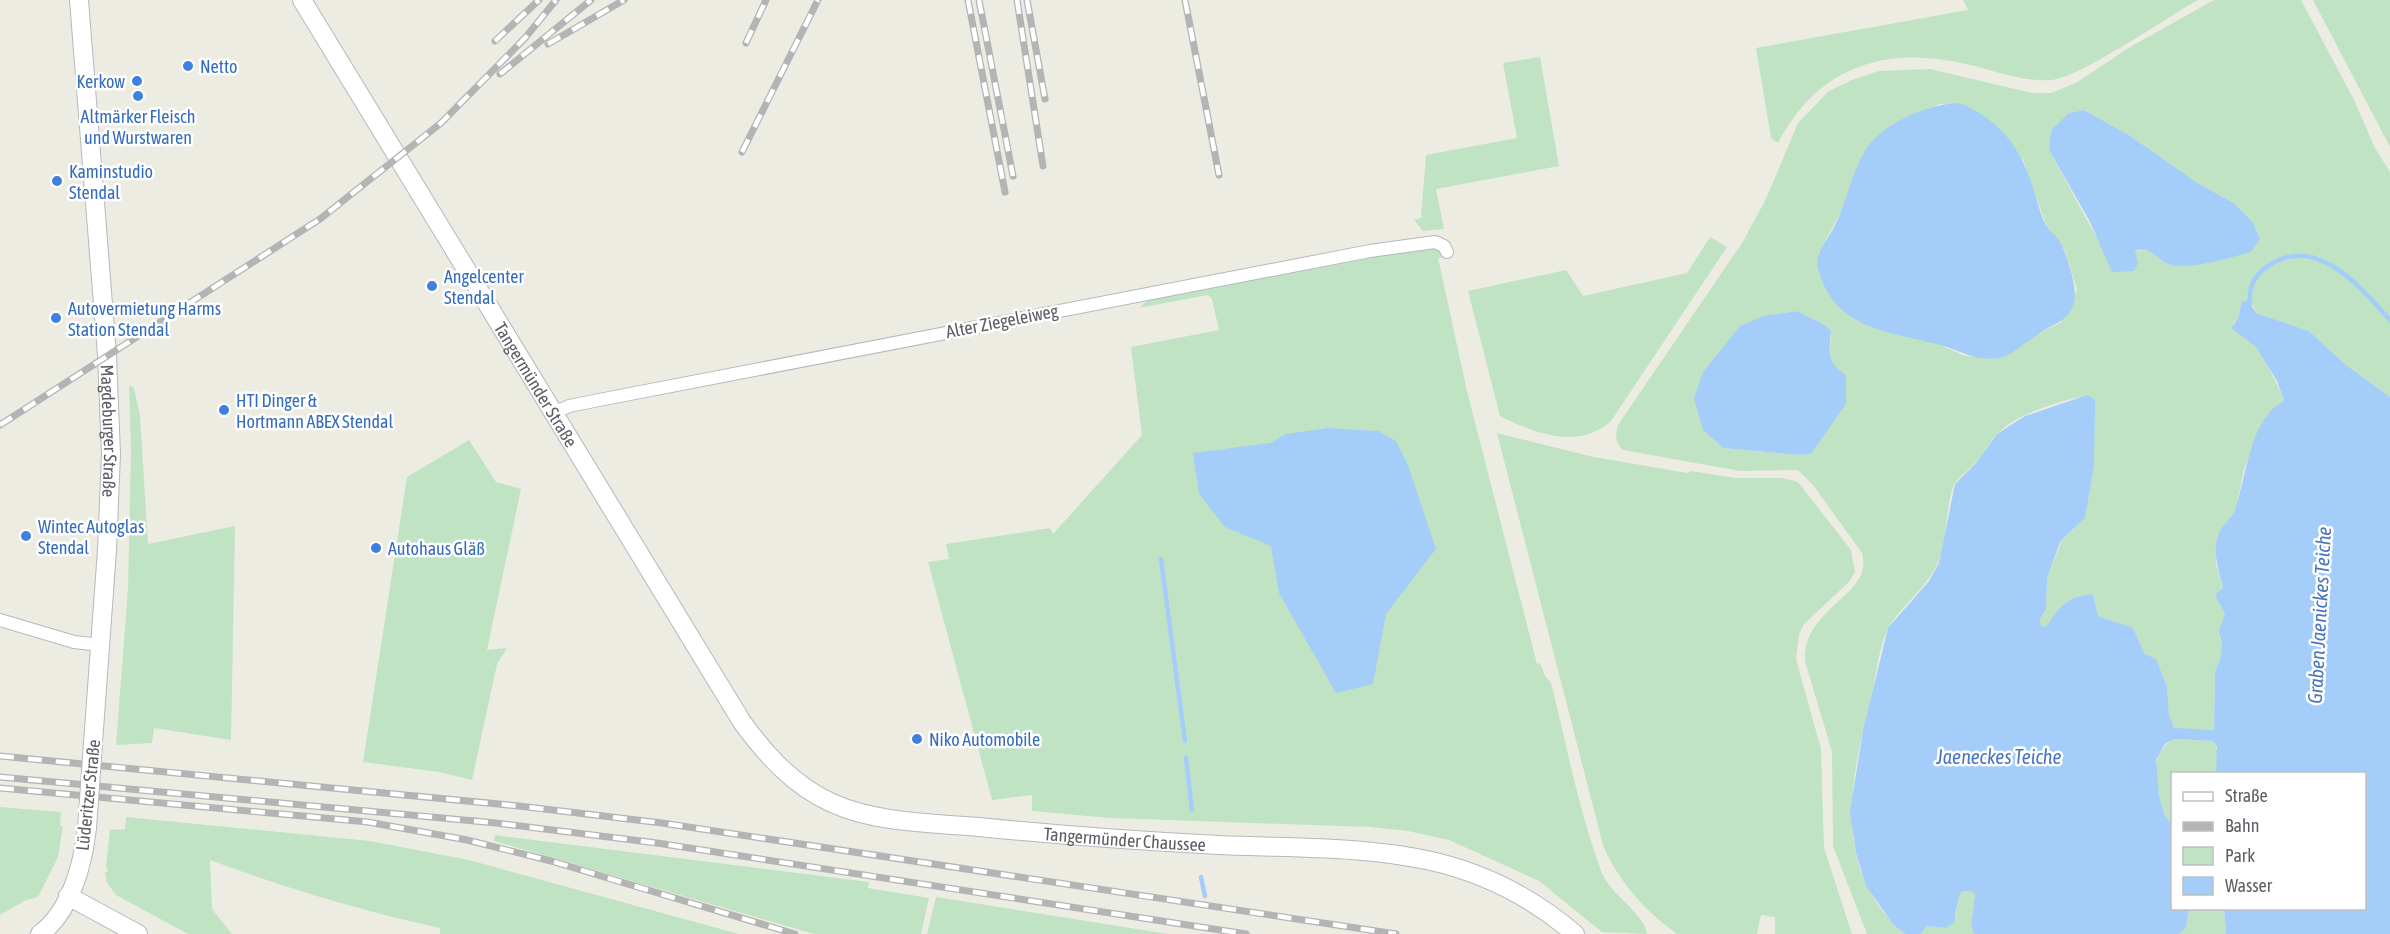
<svg xmlns="http://www.w3.org/2000/svg" width="2390" height="934" font-family="'Asap Condensed',sans-serif">
	<style>
		.green { fill: #c0e3c4; fill-rule: evenodd }
		.water { fill: #a5cdfa }
		.lines { fill: none; stroke-linecap: round; stroke-linejoin: round }
		.stream { stroke: #a5cdfa; stroke-width: 4.5 }
		.minor-casing { stroke: #b5b8bc; stroke-width: 14 }
		.secondary-casing { stroke: #b6b8be; stroke-width: 20 }
		.minor { stroke: #fff; stroke-width: 12 }
		.secondary { stroke: #fff; stroke-width: 18 }
		.rail-casing { stroke: #b3b4b4; stroke-width: 7 }
		.rail { stroke: #fff; stroke-width: 4.5; stroke-dasharray: 14; stroke-linecap: butt }
		.secondary-bridge-casing { stroke: #b6b8be; stroke-width: 20; stroke-linecap: butt }
		.secondary-bridge { stroke: #fff; stroke-width: 18 }
		.shop-dot { fill: #3f7fe0; stroke: #fff; stroke-width: 2 }
		.labels { text-anchor: middle; dominant-baseline: central; stroke-width: 5; stroke-linejoin: round; paint-order: stroke }
		.shop-label { font-size: 18px; fill: #366cbe; stroke: #fff; text-anchor: start }
		.street-label { font-size: 18px; fill: #5b5e63; stroke: #fff }
		.water-label { font-size: 20px; font-style: italic; fill: #4976bc; stroke: #fff }
	</style>
	<rect width="100%" height="100%" fill="#edece3"/>
	<g class="green">
		<path d="M1963,0H2198C2167,17 2080,78 2051,80C2021,82 1994,70 1966,64C1884,45 1818,67 1778,143L1771,138L1756,48L1968,10Z"/>
		<path d="M2214,0H2301L2354,100L2375,148L2390,172V397L2346,365L2309,331L2256,313L2253,305L2241,302L2239,316L2233,323C2238,338 2248,335 2255,346C2266,364 2277,381 2284,401L2256,437L2244,469L2236,508L2217,536L2216,564L2223,588L2216,598L2225,614L2220,638L2222,645L2220,660L2215,671L2214,730L2174,729L2169,714L2167,686L2156,660L2145,654L2133,628L2098,616L2093,594C2064,599 2062,604 2046,628L2041,626L2040,619L2046,610L2047,579L2061,542L2085,518L2095,399L2087,395C2057,403 2018,412 1996,435C1988,444 1983,455 1974,464C1969,470 1960,476 1955,483C1945,502 1948,546 1936,567C1924,590 1902,605 1889,627C1880,642 1876,675 1872,693C1851,778 1829,869 1905,934H1867L1833,846L1832,752L1805,661C1803,606 1874,596 1862,553L1813,485L1798,470L1740,471L1623,450C1615,442 1615,436 1618,425L1742,243L1765,201L1798,123L1829,91L1854,79L1879,71L1930,69L2032,93H2051L2076,83L2130,47ZM1958,103L2023,160L2047,227L2065,250L2077,290L2060,323L2041,332L2002,357L1965,356L1945,347L1818,254L1843,208L1902,119L1940,104ZM2084,110L2129,135L2199,184L2234,203L2172,265L2149,250L2135,251L2099,242L2049,150L2051,130L2069,113ZM1798,311C1810,320 1821,319 1831,331L1830,355L1834,367L1811,454L1799,455L1723,448L1703,430V372L1763,316Z"/>
		<path d="M2313,0H2390V147Z"/>
		<path d="M1540,57L1559,166L1436,189L1444,229L1423,231L1414,220L1421,218L1426,155L1517,138L1503,63Z"/>
		<path d="M1710,237L1727,247L1611,421C1579,450 1535,434 1500,416L1468,291L1566,270L1583,296L1687,273Z"/>
		<path d="M1434,246L1444,257L1438,258L1467,391L1537,664L1540,663L1545,676L1551,683C1567,746 1579,812 1602,873C1610,894 1646,915 1647,934L1602,932L1539,881L1449,840L1408,831L1369,827L1110,818L1032,811V795L992,800L928,562L949,559L946,544L1050,528L1053,534L1142,435L1131,347L1219,330L1212,299L1208,295L1139,308L1149,299Z"/>
		<path d="M129,385L134,388L140,416L148,544L235,526L231,740L154,728L152,743L116,745L128,589L131,451Z"/>
		<path d="M1497,433L1594,457L1687,473L1691,471L1735,478H1782L1798,482L1851,550L1855,572L1849,582L1804,624L1799,635L1796,659L1821,749L1824,848L1852,934H1775V917L1761,915L1757,934H1677C1645,911 1618,881 1603,845Z"/>
		<path d="M469,440L496,482L521,489L487,650L507,648L497,664L472,780L439,772L363,762L407,477Z"/>
		<path d="M2175,739L2213,741C2220,751 2217,762 2216,773L2172,774V827C2157,803 2142,755 2175,739Z"/>
		<path d="M0,807L61,812L60,826H63L58,857L38,897L26,900L0,915Z"/>
		<path d="M126,817L370,841L469,860L739,934H440V928C359,910 288,889 210,860L212,909L232,934H188L116,895L107,883L105,872L108,871L106,866L110,830L125,829Z"/>
		<path d="M495,835L869,882L868,888L929,898L921,934H814L494,841Z"/>
		<path d="M1962,891H1973L1975,895L1971,927L1975,934H1918L1927,926L1946,928L1956,916L1959,896Z"/>
		<path d="M936,897L1168,934H927Z"/>
		<path d="M2189,909H2224L2226,934H2178L2186,927Z"/>
	</g>
	<g class="water">
		<path d="M1958,103C1998,117 2020,147 2033,187C2037,199 2040,214 2046,225C2049,231 2055,234 2058,239C2064,248 2067,257 2070,268C2078,295 2079,314 2050,327C2035,334 2014,355 2000,358C1976,361 1965,353 1944,346C1892,331 1834,332 1818,268C1814,252 1828,240 1834,227C1848,201 1852,167 1870,144C1888,121 1930,104 1958,103Z"/>
		<path d="M2084,110L2129,135L2199,184L2234,203L2253,223L2260,239L2251,252C2231,257 2191,270 2172,265C2157,262 2153,245 2135,251L2138,263L2134,271L2112,272L2089,220L2049,150L2051,130L2069,113Z"/>
		<path d="M2248,300L2256,313L2309,331L2346,365L2390,397V934H2226L2224,909L2364,908V774L2216,773L2217,747L2213,741L2175,739L2165,744L2156,760L2159,796L2164,813L2172,827V908L2189,909L2186,928L2178,934H1975L1971,927L1975,895L1972,891H1962L1959,896L1954,923L1946,928L1927,926L1920,934H1905L1893,924L1866,886L1856,853L1850,812L1863,730L1888,628L1929,581L1939,563L1955,484L1976,463L1997,434L2025,416L2087,395L2095,399L2094,465L2085,518L2060,542L2047,579L2046,610L2040,619L2041,626L2046,627C2062,604 2065,598 2093,594L2098,616L2133,628L2145,654L2156,659L2167,686L2169,714L2174,728L2214,730L2215,671L2220,660L2222,645L2219,630L2225,614L2216,598L2217,593L2223,588C2219,571 2213,555 2217,538C2220,526 2233,518 2236,506C2247,474 2250,418 2284,401L2277,381L2255,346L2231,328L2239,316L2241,302Z"/>
		<path d="M1798,311C1810,320 1821,319 1831,331C1829,353 1827,362 1846,375V404L1811,454L1799,455L1723,448L1703,430L1694,398L1703,372L1740,326L1763,316Z"/>
		<path d="M1329,428L1378,431L1396,441L1408,465L1436,549L1386,614L1373,684L1336,693L1279,593L1271,546L1225,527L1199,494L1193,453L1270,443L1286,434Z"/>
	</g>
	<g class="lines">
		<g class="stream">
			<path d="M2250,305C2248,288 2254,275 2268,266C2316,233 2360,287 2390,320"/>
			<path d="M1161,559L1185,741"/>
			<path d="M1186,758L1192,810"/>
			<path d="M1201,877L1205,896"/>
		</g>
		<g class="minor-casing">
			<g id="minor">
				<path d="M554,413L569,406L599,400L1370,251L1435,242L1444,246L1447,252"/>
				<path d="M0,620L74,642L101,645"/>
			</g>
		</g>
		<g class="secondary-casing">
			<g id="secondary">
				<path id="s1" d="M79,0L107,355L111,454L107,550L93,743"/>
				<path id="s2" d="M302,0L742,722C766,755 794,786 832,803C876,823 931,823 979,827C1059,835 1139,841 1219,845C1354,851 1464,839 1575,934"/>
				<path d="M68,896L138,934"/>
				<path d="M40,934C71,911 83,864 87,828"/>
			</g>
		</g>
		<use href="#minor" class="minor"/>
		<use href="#secondary" class="secondary"/>
		<g class="rail-casing">
			<g id="rail">
				<path d="M968,0L1005,192"/>
				<path d="M979,0L1013,176"/>
				<path d="M1017,0L1043,166"/>
				<path d="M1027,0L1045,99"/>
				<path d="M1185,0L1219,175"/>
				<path d="M495,41L539,0"/>
				<path d="M746,43L766,0"/>
				<path d="M548,44L624,0"/>
				<path d="M500,74L591,0"/>
				<path d="M742,152L818,0"/>
				<path d="M0,425L320,219L441,123L525,38L556,0"/>
				<path d="M0,756L519,806L662,823L1396,934"/>
				<path d="M0,777L496,823L657,843L1246,934"/>
				<path d="M0,788L368,822L467,840L551,861L795,934"/>
			</g>
		</g>
		<use href="#rail" class="rail"/>
		<g class="secondary-bridge-casing">
			<path id="secondary-bridge" d="M87,828L93,743"/>
		</g>
		<use href="#secondary-bridge" class="secondary-bridge"/>
	</g>
	<g class="shop-dot">
		<circle cx="188" cy="66" r="6"/>
		<circle cx="137" cy="81" r="6"/>
		<circle cx="138" cy="96" r="6"/>
		<circle cx="57" cy="181" r="6"/>
		<circle cx="432" cy="286" r="6"/>
		<circle cx="56" cy="318" r="6"/>
		<circle cx="224" cy="410" r="6"/>
		<circle cx="26" cy="536" r="6"/>
		<circle cx="376" cy="548" r="6"/>
		<circle cx="917" cy="739" r="6"/>
	</g>
	<g class="labels">
		<g class="shop-label">
			<text x="200" y="66">Netto</text>
			<text x="125" y="81" text-anchor="end">Kerkow</text>
			<text x="138" y="116" text-anchor="middle">Altmärker Fleisch<tspan x="138" dy="21">und Wurstwaren</tspan></text>
			<text x="69" y="171">Kaminstudio<tspan x="69" dy="21">Stendal</tspan></text>
			<text x="444" y="276">Angelcenter<tspan x="444" dy="21">Stendal</tspan></text>
			<text x="68" y="308">Autovermietung Harms<tspan x="68" dy="21">Station Stendal</tspan></text>
			<text x="236" y="400">HTI Dinger &amp;<tspan x="236" dy="21">Hortmann ABEX Stendal</tspan></text>
			<text x="38" y="526">Wintec Autoglas<tspan x="38" dy="21">Stendal</tspan></text>
			<text x="388" y="548">Autohaus Gläß</text>
			<text x="929" y="739">Niko Automobile</text>
		</g>
		<g class="street-label">
			<text transform="translate(1002 321) rotate(-11)">Alter Ziegeleiweg</text>
			<text stroke="none"><textPath href="#s2" startOffset="450">Tangermünder Straße</textPath></text>
			<text stroke="none"><textPath href="#s1" startOffset="432">Magdeburger Straße</textPath></text>
			<text transform="translate(88 795) rotate(-84)">Lüderitzer Straße</text>
			<text stroke="none"><textPath href="#s2" startOffset="1264">Tangermünder Chaussee</textPath></text>
		</g>
		<g class="water-label">
			<text transform="translate(2319 615) rotate(-87)">Graben Jaenickes Teiche</text>
			<text x="1999" y="756">Jaeneckes Teiche</text>
		</g>
	</g>
	<rect x="2171" y="772" width="195" height="138" fill="#ffffff" stroke="#bdbfc1" stroke-width="1.5"/>
	<rect x="2183" y="792" width="30" height="9" fill="#ffffff" stroke="#bdbfc1" stroke-width="1.5"/>
	<text x="2225" y="802" font-size="18" fill="#5b5e63">Straße</text>
	<rect x="2183" y="822" width="30" height="9" fill="#b3b4b4" stroke="#bdbfc1" stroke-width="1.5"/>
	<text x="2225" y="832" font-size="18" fill="#5b5e63">Bahn</text>
	<rect x="2183" y="847" width="30" height="18" fill="#c0e3c4" stroke="#bdbfc1" stroke-width="1.5"/>
	<text x="2225" y="862" font-size="18" fill="#5b5e63">Park</text>
	<rect x="2183" y="877" width="30" height="18" fill="#a5cdfa" stroke="#bdbfc1" stroke-width="1.5"/>
	<text x="2225" y="892" font-size="18" fill="#5b5e63">Wasser</text>
</svg>
